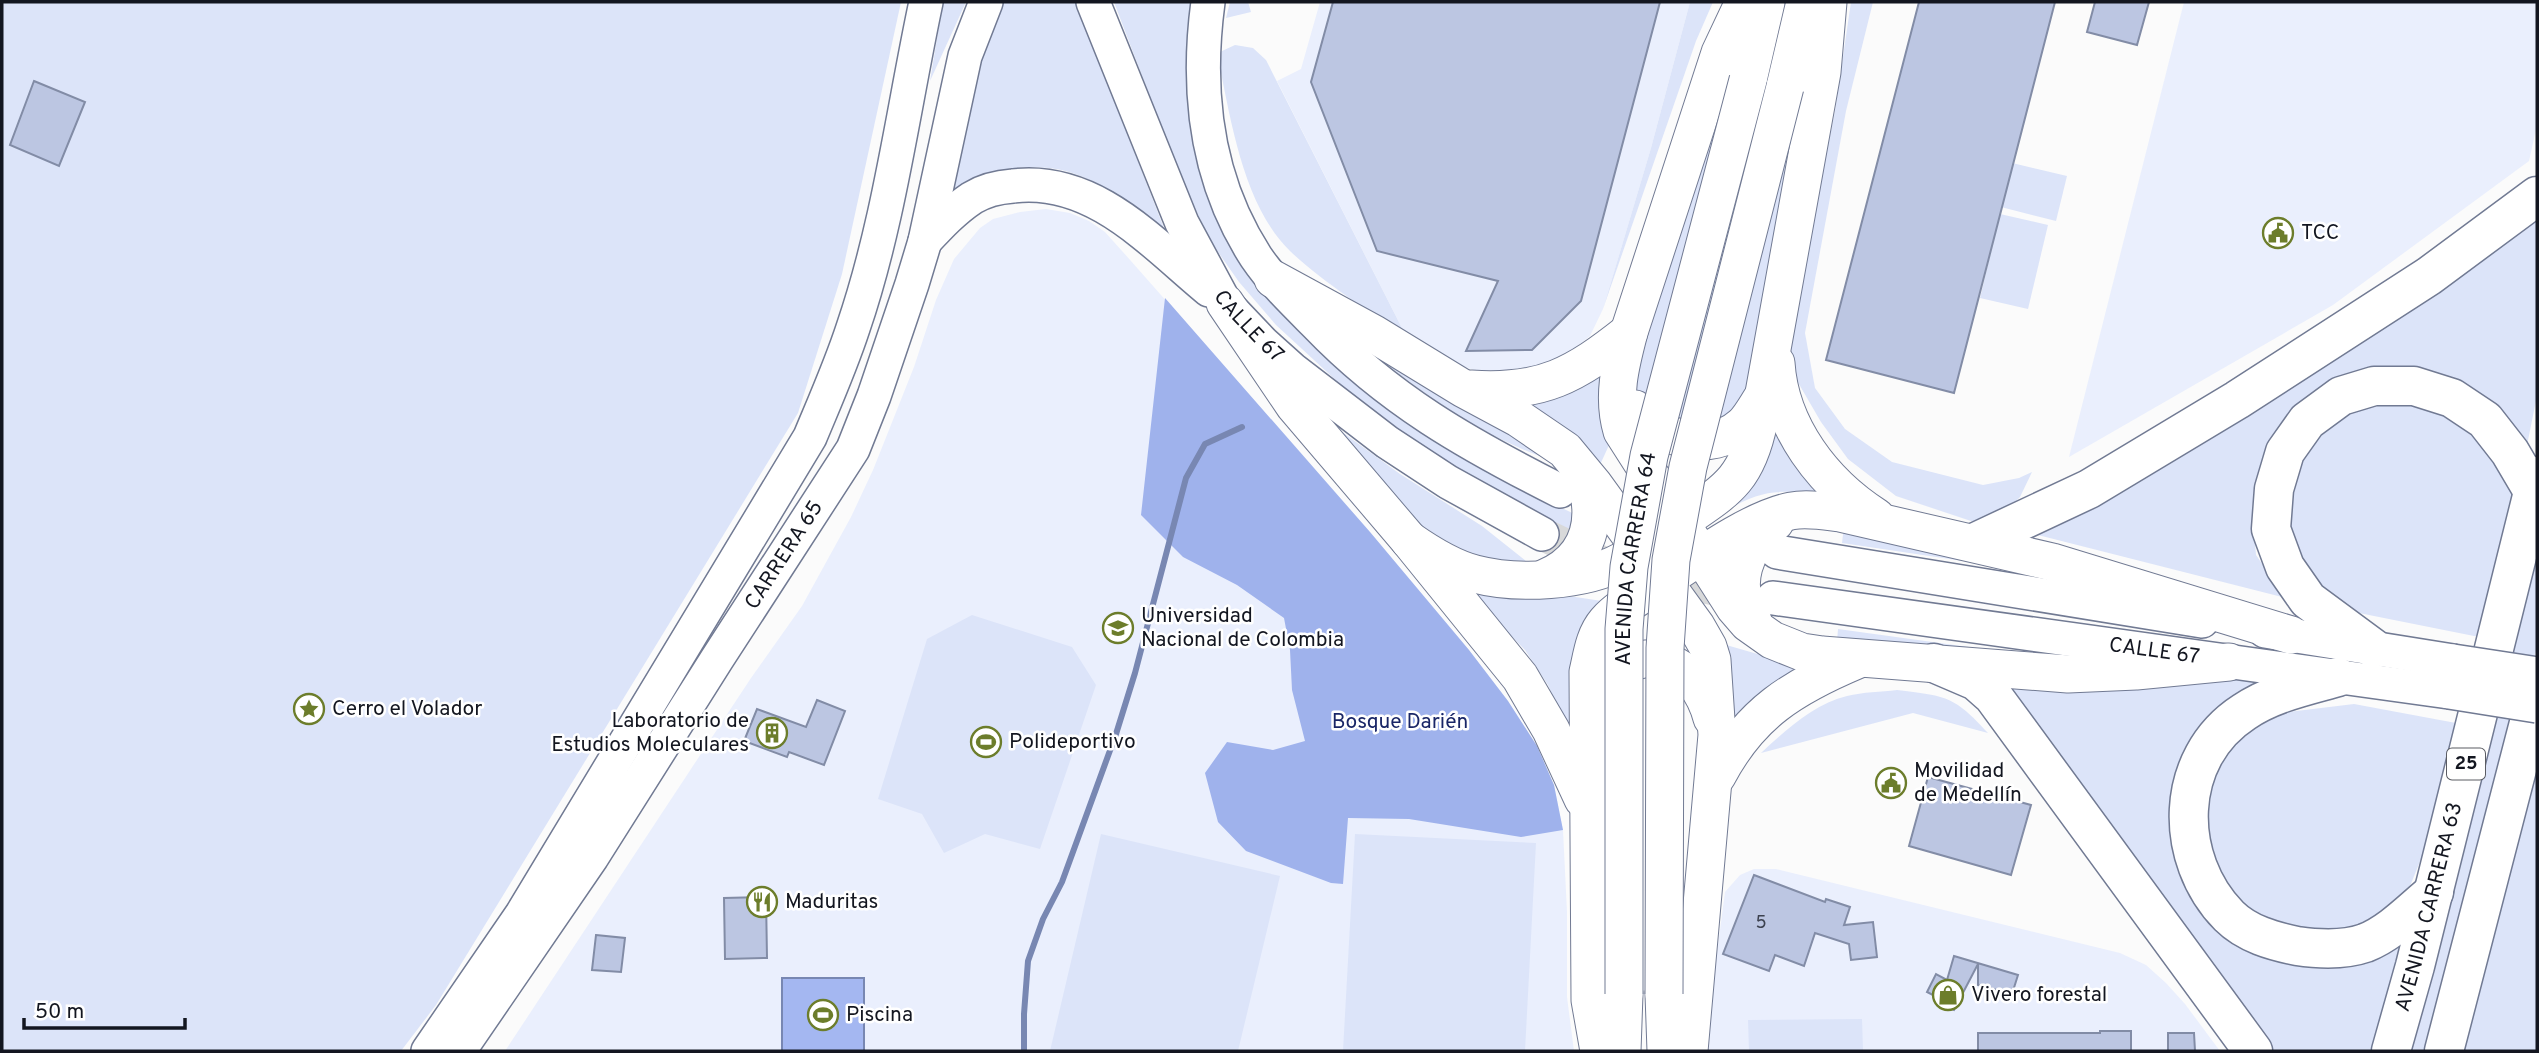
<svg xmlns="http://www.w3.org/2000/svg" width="2539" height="1053" font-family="Overpass,sans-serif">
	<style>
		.built { fill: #eaeffd }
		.green { fill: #dce4f9 }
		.forest { fill: #9fb2ec }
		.water { fill: #a4b7f1; stroke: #7887b2; stroke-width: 2 }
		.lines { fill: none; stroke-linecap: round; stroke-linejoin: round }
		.stream { stroke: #7887b2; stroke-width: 6 }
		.building { fill: #bcc6e2; stroke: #828ca6; stroke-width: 2 }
		.secondary-tunnel { stroke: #d8d9da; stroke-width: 33; stroke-dasharray: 33 17; stroke-linecap: butt }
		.secondary-casing { stroke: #717a93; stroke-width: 36 }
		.primary-casing { stroke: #717a93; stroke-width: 39 }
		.trunk-casing { stroke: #717a93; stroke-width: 41 }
		.secondary { stroke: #fff; stroke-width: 33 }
		.primary { stroke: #fff; stroke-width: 37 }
		.trunk { stroke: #fff; stroke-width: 38 }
		.secondary-bridge-casing { stroke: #717a93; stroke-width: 36; stroke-linecap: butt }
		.primary-bridge-casing { stroke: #717a93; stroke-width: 39; stroke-linecap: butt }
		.secondary-bridge { stroke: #fff; stroke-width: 33 }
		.primary-bridge { stroke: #fff; stroke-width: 37 }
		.labels { text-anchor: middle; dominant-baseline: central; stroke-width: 5; stroke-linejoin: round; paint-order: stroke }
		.number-label { font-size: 18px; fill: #3d4250 }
		.shield { fill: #fff; stroke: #5a5c63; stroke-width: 2 }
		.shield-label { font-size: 19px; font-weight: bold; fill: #131620 }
		.poi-label { font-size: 21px; fill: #131620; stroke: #fff; text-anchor: start }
		.street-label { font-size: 21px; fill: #131620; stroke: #fff }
		.park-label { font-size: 21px; fill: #192667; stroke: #fff }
	</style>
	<rect width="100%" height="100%" fill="#fbfbfb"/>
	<g class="built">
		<path d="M1320,2H1690L1651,148L1603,309L1590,336L1570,352L1541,366L1510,373L1481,372L1451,363L1407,338L1277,81L1301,69Z"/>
		<path d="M2184,2H2537V125L2529,161L2333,305L2069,457Z"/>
		<path d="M1046,209L1070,213L1089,221L1105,232L1131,261L1370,532L1469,650L1508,701L1537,746L1554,785L1563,830L1567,912V997L1574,1051H505L751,678L802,606L851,517L873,470L914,367L936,300L954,259L980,228L993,219L1020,212Z"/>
		<path d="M1754,869H1776L2120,953L2146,965L2166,983L2185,1004L2220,1051H1704L1725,892L1740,875Z"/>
	</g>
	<g class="green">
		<path d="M2,2H901L842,274L798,413L436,1005L401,1051H2Z"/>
		<path d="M943,2H966L930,81Z"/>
		<path d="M1000,2H1076L1169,241C1143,218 1115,191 1083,177C1053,163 1008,165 978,177C968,180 959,188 951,194L967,101Z"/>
		<path d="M1114,2H1192C1189,51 1184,101 1195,150C1202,183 1219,212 1235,241C1244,256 1251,274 1261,288C1276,309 1296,328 1314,347C1394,426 1480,470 1581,517L1575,537L1484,487L1422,449L1366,408L1276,325L1239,282L1211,242L1181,179Z"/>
		<path d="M1230,2H1248L1251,12L1226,18Z"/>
		<path d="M1690,2H1713L1696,41L1603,309L1651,148Z"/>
		<path d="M1851,2H1873L1846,111L1805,333L1815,388L1845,429L1892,462L1983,485L2019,478L2032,472L2020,497L2004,513L1977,523L1896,496L1848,459L1821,422L1796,379L1791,349L1793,318L1835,111Z"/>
		<path d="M1235,45L1253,48L1266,60L1407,338C1370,311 1322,282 1290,251C1243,205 1231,120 1218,58L1222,51Z"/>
		<path d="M1729,77L1803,94L1755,388L1729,420L1684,422L1642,403L1630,383Z"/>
		<path d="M2008,162L2067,176L2056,221L1997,206Z"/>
		<path d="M2537,206V396L2526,450L2438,381L2300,410L2263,456L2252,509L2256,555L2286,598L2026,532Z"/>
		<path d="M2000,214L2048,225L2028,309L1980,298Z"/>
		<path d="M1357,340L1513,431L1545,458C1475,433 1414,388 1357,340Z"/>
		<path d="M1608,365L1610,443L1599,467L1508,396Z"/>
		<path d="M2411,397L2483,437L2515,499L2479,637L2329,607L2290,553L2282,503L2294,454L2360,398Z"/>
		<path d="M1316,413L1400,474L1482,526L1531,565L1499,567L1424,535Z"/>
		<path d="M1771,415L1834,495C1787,492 1769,485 1727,510Z"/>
		<path d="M1844,526L2037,572L1842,543Z"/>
		<path d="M2537,541V647L2431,1051H2404Z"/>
		<path d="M1455,579L1602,601L1577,639L1571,672L1576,750L1548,685L1525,650Z"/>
		<path d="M972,615L1072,647L1096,685L1040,849L985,834L944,853L922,814L878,799L927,639Z"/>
		<path d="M1838,629L2049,658L1837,642Z"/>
		<path d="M1709,640L1810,669L1736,731Z"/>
		<path d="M2193,677L2259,681L2196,743L2178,776L2240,944L2405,933L2371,1051H2271L1998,681Z"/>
		<path d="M1897,690C1945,696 1954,695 1988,733L1913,713L1761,753C1786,730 1814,704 1847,696C1863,692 1881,692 1897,690Z"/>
		<path d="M2354,704L2456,723L2425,849L2404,901L2364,928L2318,936L2272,926L2234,904L2216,873L2205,827V790L2218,759L2271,714Z"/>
		<path d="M2537,731V1051H2453Z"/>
		<path d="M1101,834L1280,876L1238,1051H1050Z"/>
		<path d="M1355,834L1536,843L1525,1051H1343Z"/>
		<path d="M1862,1019L1863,1051H1749L1748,1020Z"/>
	</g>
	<path class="forest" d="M1165,298L1370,532L1469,650L1508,701L1537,746L1554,785L1563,830L1521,837L1409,819L1348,818L1343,884L1331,883L1246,851L1218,822L1205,773L1227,742L1273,750L1305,741L1292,690L1290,650L1284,618L1237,585L1183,557L1141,515Z"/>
	<rect class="water" x="782" y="978" width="82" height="73"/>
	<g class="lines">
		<path class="stream" d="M1024,1051V1014L1028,961L1043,919L1062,882L1116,734L1135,673L1186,478L1205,444L1242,427"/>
	</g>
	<g class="building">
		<path d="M1333,2H1660L1581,301L1532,350L1466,351L1498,281L1377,251L1311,82Z"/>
		<path d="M1919,2H2055L1954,393L1826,360Z"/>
		<path d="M2095,2H2149L2137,45L2087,32Z"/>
		<path d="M34,81L85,102L59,166L10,145Z"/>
		<path d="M817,700L845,711L824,765L789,752L787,757L744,741L757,709L806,727Z"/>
		<path d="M1928,777L2031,805L2011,875L1909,846Z"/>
		<path d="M1754,875L1825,902L1826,899L1850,907L1844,925L1873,922L1877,957L1851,960L1849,944L1815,933L1804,966L1775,955L1769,971L1723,954Z"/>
		<path d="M766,897L767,958L725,959L724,898Z"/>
		<path d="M596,935L625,938L621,972L592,970Z"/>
		<path d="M1954,956L2018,975L2012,994L1978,985V964L1954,1010L1937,1002L1939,998L1927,992L1936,974L1947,980Z"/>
		<path d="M2100,1031H2131V1051H1978V1033H2100Z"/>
		<path d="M2168,1033H2194L2195,1051H2168Z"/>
	</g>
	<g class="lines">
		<path class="secondary-tunnel" d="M1542,534L1599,561L1643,576L1743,594"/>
		<g class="secondary-casing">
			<g id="secondary">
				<path id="s1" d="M1093,2L1182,223L1225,303L1263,343L1292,369L1387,442L1448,482L1542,534"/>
				<path d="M1208,2C1196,91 1206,180 1256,257C1273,282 1295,303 1316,324C1389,400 1467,444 1560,491"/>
				<path d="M925,241C940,225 954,210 972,198C985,190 999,187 1013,186C1094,176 1152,243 1209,290"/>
				<path d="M1777,552L2202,621"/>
				<path id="s2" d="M1773,598L2449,692"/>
				<path d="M2265,631L2453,661"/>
				<path d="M428,1051L522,914L810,437C825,401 841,365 853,328C889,223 903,110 926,2"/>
				<path id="s3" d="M459,1051L592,857L717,659L853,449L874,396L912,284L925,241L965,56L986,2"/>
			</g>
		</g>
		<g class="primary-casing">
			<g id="primary">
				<path d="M1744,2L1720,53L1629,332C1620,366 1612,397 1622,431L1735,608L1748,623L1772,640L1802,652L1822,655L2068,674L2136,671L2229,662"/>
				<path d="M1748,80L1766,2"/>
				<path d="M1785,87L1805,2"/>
				<path d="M1273,279L1374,334L1464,389L1518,418L1565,450L1594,485L1696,626L1708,647L1712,660L1717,735L1689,1051"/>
				<path d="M1225,303L1294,405L1409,540L1520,677L1551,730L1583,799"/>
				<path d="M1776,363C1780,427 1823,483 1876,517"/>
				<path d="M1471,389C1542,394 1575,375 1629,332"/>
				<path d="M1635,409C1661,439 1710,455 1743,425C1751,417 1756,407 1762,398"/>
				<path d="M1409,540C1429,554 1451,568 1475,574C1517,585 1584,582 1622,561C1642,549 1661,535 1680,522C1727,490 1747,480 1759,421L1822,72L1828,2"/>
				<path d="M1545,578C1590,559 1599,519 1584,475"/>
				<path d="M1753,621C1729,585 1745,546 1775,522"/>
				<path d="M1602,688C1641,634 1697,661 1712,718"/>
				<path d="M1717,776C1750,713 1793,687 1857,660"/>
				<path d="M1664,994L1666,1051"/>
				<path d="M1599,1051L1590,1000L1588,672C1592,655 1594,636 1606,622C1619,607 1638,598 1654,587C1691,563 1748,520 1791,511C1807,508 1824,511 1840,513L2052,562L2291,635"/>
				<path d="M1622,1051L1624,994"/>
			</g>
		</g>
		<g class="trunk-casing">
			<g id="trunk">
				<path d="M1976,542L2089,489L2237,400L2429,276L2537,196"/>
				<path d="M2373,648L2308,600L2285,567L2271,529L2274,489L2285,452L2307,421L2341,396L2374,386H2414L2452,398L2485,420L2510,452L2533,491"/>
				<path d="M1934,663L1976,681L1993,696L2253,1051"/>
				<path d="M2338,677C2306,686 2272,693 2244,712C2173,758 2173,859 2229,916C2247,934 2273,941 2297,946C2318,949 2345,950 2365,943C2391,933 2413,909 2434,892"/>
				<path id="s4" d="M2391,1051L2415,966L2537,476"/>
				<path d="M2444,1051L2537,692"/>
			</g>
		</g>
		<use href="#secondary" class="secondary"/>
		<use href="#primary" class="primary"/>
		<use href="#trunk" class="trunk"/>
		<g class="secondary-bridge-casing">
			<g id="secondary-bridge">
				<path d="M2453,661L2537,674"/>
				<path d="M2449,692L2537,706"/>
			</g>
		</g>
		<g class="primary-bridge-casing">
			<g id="primary-bridge">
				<path id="s5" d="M1624,994V629L1629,567L1649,456L1748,80"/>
				<path d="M1664,994L1665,648L1671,560L1688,467L1785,87"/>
			</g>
		</g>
		<use href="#secondary-bridge" class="secondary-bridge"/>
		<use href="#primary-bridge" class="primary-bridge"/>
	</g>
	<defs>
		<g id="civic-ring" transform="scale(1.575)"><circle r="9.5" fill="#fff" stroke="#6c7d2b" stroke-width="1.5"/><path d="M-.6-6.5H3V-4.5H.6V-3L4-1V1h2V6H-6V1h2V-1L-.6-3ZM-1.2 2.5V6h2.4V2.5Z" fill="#6c7d2b"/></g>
		<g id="university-ring" transform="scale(1.575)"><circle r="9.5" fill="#fff" stroke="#6c7d2b" stroke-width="1.5"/><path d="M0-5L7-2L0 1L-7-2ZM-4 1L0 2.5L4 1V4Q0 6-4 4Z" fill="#6c7d2b"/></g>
		<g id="sight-ring" transform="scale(1.575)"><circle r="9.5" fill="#fff" stroke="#6c7d2b" stroke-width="1.5"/><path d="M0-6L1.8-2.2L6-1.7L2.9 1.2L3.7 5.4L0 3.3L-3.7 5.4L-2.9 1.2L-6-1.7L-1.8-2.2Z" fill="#6c7d2b"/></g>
		<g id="building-ring" transform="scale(1.575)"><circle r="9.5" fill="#fff" stroke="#6c7d2b" stroke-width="1.5"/><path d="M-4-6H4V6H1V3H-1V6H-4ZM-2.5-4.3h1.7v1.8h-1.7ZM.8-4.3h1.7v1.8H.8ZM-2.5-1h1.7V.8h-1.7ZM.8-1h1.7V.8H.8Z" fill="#6c7d2b"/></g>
		<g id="stadium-ring" transform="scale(1.575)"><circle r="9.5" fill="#fff" stroke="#6c7d2b" stroke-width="1.5"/><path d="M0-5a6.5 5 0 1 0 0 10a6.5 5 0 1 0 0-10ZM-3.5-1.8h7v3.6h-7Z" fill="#6c7d2b"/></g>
		<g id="restaurant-ring" transform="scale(1.575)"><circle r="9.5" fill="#fff" stroke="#6c7d2b" stroke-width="1.5"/><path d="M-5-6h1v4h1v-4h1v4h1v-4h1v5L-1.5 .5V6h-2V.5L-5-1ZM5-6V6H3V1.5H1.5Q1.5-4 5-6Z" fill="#6c7d2b"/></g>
		<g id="shop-ring" transform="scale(1.575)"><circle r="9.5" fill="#fff" stroke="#6c7d2b" stroke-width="1.5"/><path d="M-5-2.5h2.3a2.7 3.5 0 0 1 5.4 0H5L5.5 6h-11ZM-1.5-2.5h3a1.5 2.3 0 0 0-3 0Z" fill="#6c7d2b"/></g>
	</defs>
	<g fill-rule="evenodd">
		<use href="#civic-ring" x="2278" y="233"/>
		<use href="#university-ring" x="1118" y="628"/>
		<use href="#sight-ring" x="309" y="709"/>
		<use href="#building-ring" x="772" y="733"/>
		<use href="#stadium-ring" x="986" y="742"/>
		<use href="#civic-ring" x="1891" y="783"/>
		<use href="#restaurant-ring" x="762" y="902"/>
		<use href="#shop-ring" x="1948" y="995"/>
		<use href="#stadium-ring" x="823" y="1015"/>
	</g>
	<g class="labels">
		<g class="number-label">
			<text x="1761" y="923">5</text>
		</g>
		<rect class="shield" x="2447" y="748.5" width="38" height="31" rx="5"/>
		<g class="shield-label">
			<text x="2466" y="764">25</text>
		</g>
		<g class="poi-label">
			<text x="2301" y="233">TCC</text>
			<text x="1141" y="616">Universidad<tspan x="1141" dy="24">Nacional de Colombia</tspan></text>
			<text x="332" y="709">Cerro el Volador</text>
			<text x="749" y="721" text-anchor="end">Laboratorio de<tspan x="749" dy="24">Estudios Moleculares</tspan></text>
			<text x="1009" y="742">Polideportivo</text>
			<text x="1914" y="771">Movilidad<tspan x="1914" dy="24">de Medellín</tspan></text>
			<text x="785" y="902">Maduritas</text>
			<text x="1971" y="995">Vivero forestal</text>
			<text x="846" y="1015">Piscina</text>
		</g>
		<g class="street-label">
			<text stroke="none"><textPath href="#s1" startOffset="362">CALLE 67</textPath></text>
			<text stroke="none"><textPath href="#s3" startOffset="593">CARRERA 65</textPath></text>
			<text stroke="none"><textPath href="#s5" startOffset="436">AVENIDA CARRERA 64</textPath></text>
			<text stroke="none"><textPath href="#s2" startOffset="385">CALLE 67</textPath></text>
			<text stroke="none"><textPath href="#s4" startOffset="149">AVENIDA CARRERA 63</textPath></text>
		</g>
		<g class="park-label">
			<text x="1400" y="722">Bosque Darién</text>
		</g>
	</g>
	<rect width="2539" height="1053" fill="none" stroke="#131620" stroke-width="7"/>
	<path d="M24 1018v10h161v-10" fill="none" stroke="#131620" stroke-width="3.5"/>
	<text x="35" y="1018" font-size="21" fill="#131620" stroke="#ffffff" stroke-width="5" paint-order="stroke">50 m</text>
</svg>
